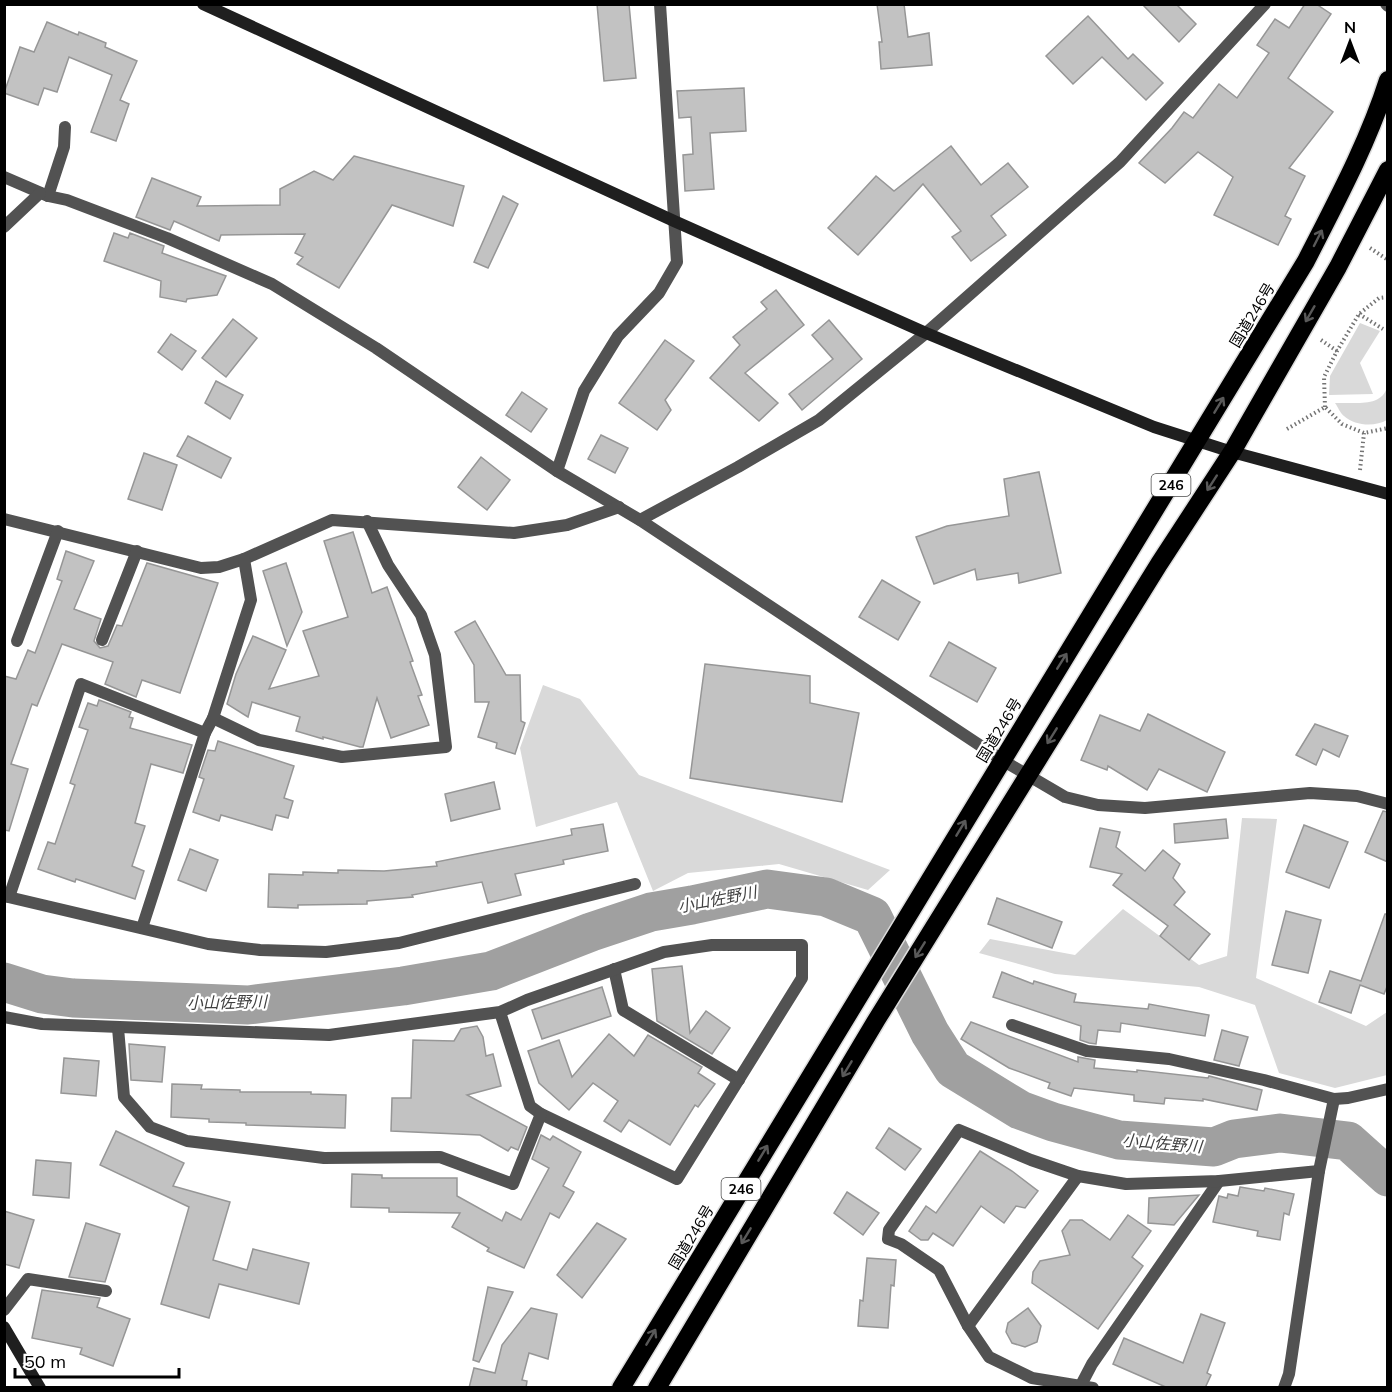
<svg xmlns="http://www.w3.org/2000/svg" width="1392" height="1392" font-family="Mulish,'Noto Sans JP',sans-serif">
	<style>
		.green { fill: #d9d9d9 }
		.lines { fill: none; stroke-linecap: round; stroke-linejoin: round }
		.river { stroke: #a0a0a0; stroke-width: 39 }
		.building { fill: #c2c2c2; stroke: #969696; stroke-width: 1.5 }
		.highway-casing { stroke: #dbdbdb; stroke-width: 21 }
		.path { stroke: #747474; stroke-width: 4; stroke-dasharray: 1.5 3; stroke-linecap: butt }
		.street { stroke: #525252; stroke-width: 12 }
		.secondary { stroke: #1f1f1f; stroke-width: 12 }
		.highway { stroke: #000; stroke-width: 18 }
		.oneway { stroke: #595959 }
		.labels { text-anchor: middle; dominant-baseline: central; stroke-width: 4.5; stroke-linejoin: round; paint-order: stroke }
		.shield { fill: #fff; stroke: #4c4c4c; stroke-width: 1.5 }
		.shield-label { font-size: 14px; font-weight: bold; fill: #000 }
		.street-label { font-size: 15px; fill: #000; stroke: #fff }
		.water-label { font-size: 16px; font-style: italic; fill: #414141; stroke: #fff }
	</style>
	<rect width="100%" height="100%" fill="#fff"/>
	<g class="green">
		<path d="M1360,323L1380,331L1360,363L1373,394L1329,395L1330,376Z"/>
		<path d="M1387,387V420C1375,427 1355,426 1344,416C1340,413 1338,407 1335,403C1353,402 1382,408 1387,387Z"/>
		<path d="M543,685L580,699L639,775L890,870L868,890L779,864L688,873L653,891L617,802L536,827L520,748Z"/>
		<path d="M1242,818L1277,819L1256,978L1366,1026L1387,1012V1075L1335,1088L1279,1073L1255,1005L1199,987L1055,974L979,953L990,939L1075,955L1123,909L1199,965L1227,956Z"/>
	</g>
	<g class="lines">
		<path class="river" d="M4,982L42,994L73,998L248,1005L403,986L491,971L591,932L651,912L692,905L767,889L826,897L872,916L930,1033L953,1069L1020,1110L1053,1122L1119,1140L1214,1147L1234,1139L1280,1133L1348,1141L1388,1177"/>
	</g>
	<g class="building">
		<path d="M597,4H629L636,78L604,81Z"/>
		<path d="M877,4H904L908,37L929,33L932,65L881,69L879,42H882Z"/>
		<path d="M1142,4H1176L1196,24L1179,42Z"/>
		<path d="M1305,4H1316L1331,14L1288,78L1333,112L1289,168L1305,176L1285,216L1291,219L1278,245L1214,215L1233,177L1198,152L1165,183L1139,163L1172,128L1184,112L1193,118L1219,84L1237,98L1269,53L1257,45L1275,19L1289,28Z"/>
		<path d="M1088,16L1128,59L1133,54L1163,83L1146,100L1102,57L1073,84L1046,56Z"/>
		<path d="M47,22L78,35L79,32L106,43L105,47L137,61L120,100L129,104L116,141L91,132L112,75L69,57L57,92L44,88L38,105L4,93L20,47L34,52Z"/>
		<path d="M744,88L746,131L710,133L714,189L685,191L683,155L693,154L691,117L679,118L677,91Z"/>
		<path d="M951,146L981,185L1008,163L1028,187L991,216L1006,235L971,261L952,237L961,231L923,184L858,255L828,228L876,176L894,191Z"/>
		<path d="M354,156L464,186L453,226L392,205L339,288L297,264L303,257L295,253L305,234L221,235L219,241L174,221L170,230L136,217L152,178L201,197L197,206L280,205V189L314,171L333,180Z"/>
		<path d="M503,196L518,204L488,268L474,262Z"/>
		<path d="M114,233L128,238L130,233L164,246L162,253L226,276L217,295L187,299L186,302L160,297L161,281L104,261Z"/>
		<path d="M776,290L804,325L745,373L778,403L759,421L710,378L740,345L733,337L767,309L761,302Z"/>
		<path d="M233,319L257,338L226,377L202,358Z"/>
		<path d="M829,320L862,359L802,410L789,394L833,359L812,335Z"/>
		<path d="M171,334L196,351L182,370L158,352Z"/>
		<path d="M665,340L694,361L665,400L671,410L657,430L619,403Z"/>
		<path d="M216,381L243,395L230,419L205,403Z"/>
		<path d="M522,392L547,409L531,432L506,415Z"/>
		<path d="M601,435L628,448L615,473L588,459Z"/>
		<path d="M188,436L231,458L221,478L177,456Z"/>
		<path d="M144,453L177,465L162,510L128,499Z"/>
		<path d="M481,457L510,480L487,510L458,487Z"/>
		<path d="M1039,472L1061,573L1019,583L1018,573L977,580L975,569L934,584L916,537L947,526L1009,516L1004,479Z"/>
		<path d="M353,532L372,593L387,587L413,661L410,662L422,695L418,696L429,725L391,738L377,698L363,747H360L323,737V739L296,731L300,717L252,702L248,717L227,704L236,674L253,636L286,650L269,689L319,676L303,631L348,617L324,541Z"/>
		<path d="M66,551L94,561L74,609L101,619L94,641L100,648L108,646L117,625L122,626L147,563L218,583L180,693L142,680L136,697L105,684L113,662L62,644L37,706L32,704L11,764L28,769L9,831L4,830V676L16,679L28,650L35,653L62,581L57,579Z"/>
		<path d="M286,563L302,612L287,646L263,571Z"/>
		<path d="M882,580L920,602L898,640L859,617Z"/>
		<path d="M475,621L506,675H520L521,721L525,723L515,754L496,748L497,743L478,737L489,702H475L474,665L455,632Z"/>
		<path d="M949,642L996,668L977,702L930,676Z"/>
		<path d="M705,664L810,676V703L859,713L842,802L690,778Z"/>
		<path d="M99,700L131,712L129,717L133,718L130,728L192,745L183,773L151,764L135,823L145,826L132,866L144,871L135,899L76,879L75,882L38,869L48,842L55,844L75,785L70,783L88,730L79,727L88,703L97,706Z"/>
		<path d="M1148,714L1225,752L1207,792L1159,769L1147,790L1108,766L1107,770L1081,760L1100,715L1140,731Z"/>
		<path d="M1315,724L1348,736L1339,757L1323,749L1316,765L1296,755Z"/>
		<path d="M218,741L294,766L284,798L293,801L288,818L276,815L272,830L221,815L219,821L193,812L204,779L199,777L208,750L215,751Z"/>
		<path d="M494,782L500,809L451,821L445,794Z"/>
		<path d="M1383,811L1388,812V862L1365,852Z"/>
		<path d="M1226,819L1228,838L1175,843L1174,824Z"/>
		<path d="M603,824L608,851L563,860L564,864L515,874L521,895L488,903L482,882L412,895L413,897L367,901V904L298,905V908L268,907L269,874L303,875V872L338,873V870L384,871L437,866L436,862L572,835L571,829Z"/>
		<path d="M1304,825L1348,842L1329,888L1286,872Z"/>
		<path d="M1100,828L1120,832L1116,847L1145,871L1163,850L1180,864L1173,878L1185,892L1174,905L1210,934L1189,960L1160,936L1168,926L1113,885L1122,874L1090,867Z"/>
		<path d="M190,849L218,860L206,891L178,880Z"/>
		<path d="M997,898L1062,922L1052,948L988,924Z"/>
		<path d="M1286,911L1321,920L1308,973L1272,965Z"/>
		<path d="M1385,914H1388V984L1384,994L1360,985L1351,1013L1319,1002L1330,971L1361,981Z"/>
		<path d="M682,966L690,1033L706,1011L730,1028L712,1054L657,1021L652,969Z"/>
		<path d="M1002,972L1033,984L1034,981L1076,994L1074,1002L1148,1009L1149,1004L1209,1015L1205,1036L1121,1023L1120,1032L1098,1030L1096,1044L1089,1043L1080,1040L1081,1026L993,997Z"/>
		<path d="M602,987L611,1016L542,1039L532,1010Z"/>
		<path d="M971,1022L1078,1062V1057L1095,1060L1094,1068L1137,1072V1070L1208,1078L1209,1076L1262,1090L1257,1110L1203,1099V1101L1165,1098L1164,1104L1134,1101V1095L1074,1088L1071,1096L1048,1088L1050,1083L1009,1068L961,1039Z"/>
		<path d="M477,1026L483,1037L486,1056L493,1054L501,1086L467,1095L527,1127L518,1150L511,1147L508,1151L480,1135L391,1131L392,1098H411L413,1040L454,1041L461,1029Z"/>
		<path d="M1222,1030L1248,1037L1239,1066L1214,1060Z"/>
		<path d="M609,1034L634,1056L648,1035L702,1067L698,1073L715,1084L698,1107L695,1105L670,1145L629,1120L621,1132L604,1121L618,1101L593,1083L569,1110L539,1083L528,1051L559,1040L572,1077Z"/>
		<path d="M129,1044L165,1047L162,1082L131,1080Z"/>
		<path d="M64,1058L99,1061L96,1096L61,1093Z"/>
		<path d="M172,1084L202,1085L201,1089L240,1090V1092H311V1094L346,1095L345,1128L246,1125V1123L209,1122V1119L171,1117Z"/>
		<path d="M889,1128L921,1149L905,1170L876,1148Z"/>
		<path d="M116,1131L184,1163L173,1186L230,1202L213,1260L247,1270L253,1249L309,1263L299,1304L219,1284L209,1318L161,1304L189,1207L100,1165Z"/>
		<path d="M541,1135L550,1140L553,1136L581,1152L563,1186L574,1192L559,1218L550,1213L524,1268L487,1251L489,1248L452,1227L460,1213L389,1212V1208L351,1207L352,1174L382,1175V1178H457V1196L502,1221L506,1212L521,1220L549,1168L532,1159Z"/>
		<path d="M980,1151L1012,1171L1038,1191L1025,1208L1016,1206L1004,1223L981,1206L953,1246L933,1233L928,1240H921L909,1231L926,1206L936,1213Z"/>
		<path d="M36,1160L71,1163L69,1198L33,1195Z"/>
		<path d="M1240,1187L1264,1191L1265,1188L1294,1194L1289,1215L1284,1213L1280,1240L1257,1236L1258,1231L1213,1222L1219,1196L1227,1198L1228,1194L1238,1196Z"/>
		<path d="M847,1192L879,1213L863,1235L834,1213Z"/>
		<path d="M1199,1195L1174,1225L1148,1223L1149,1198Z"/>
		<path d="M4,1211L34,1220L19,1268L4,1264Z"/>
		<path d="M1128,1215L1151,1231L1132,1257L1143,1266L1098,1329L1032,1283L1033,1272L1040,1261L1070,1255L1062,1231L1070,1220H1082L1110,1240Z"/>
		<path d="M86,1223L120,1234L105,1282L69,1277Z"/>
		<path d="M597,1223L626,1239L582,1298L557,1275Z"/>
		<path d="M867,1258L896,1260L894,1286L891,1285L888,1328L858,1326L860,1300L863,1301Z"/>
		<path d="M488,1287L513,1292L479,1362L473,1360Z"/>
		<path d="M42,1290L100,1298L97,1307L130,1319L113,1366L80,1354L82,1348L32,1338Z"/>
		<path d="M531,1308L557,1314L548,1359L529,1353L522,1380L527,1381L526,1388H469L474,1368L495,1373L502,1345Z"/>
		<path d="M1028,1308L1041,1326L1037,1342L1025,1347L1012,1343L1006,1332L1008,1323Z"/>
		<path d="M1201,1314L1225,1323L1207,1373L1211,1375L1205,1388H1168L1113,1364L1124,1338L1183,1363Z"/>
	</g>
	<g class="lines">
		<g class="highway-casing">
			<g id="highway">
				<path d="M621,1388L1306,261C1336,202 1368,143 1388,80"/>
				<path d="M657,1388L877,1019L1159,564L1232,452L1338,267L1388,170"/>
			</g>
		</g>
		<g class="path">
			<path d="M1370,248L1388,260"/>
			<path d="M1359,314L1383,329"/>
			<path d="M1321,340L1337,351"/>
			<path d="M1325,407L1324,377L1337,351L1359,314L1379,298L1388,297"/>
			<path d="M1287,429L1325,407L1342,424L1364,433L1388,428"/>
			<path d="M1360,470L1364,433"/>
		</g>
		<g class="street">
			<path d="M1386,4L1388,6"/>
			<path d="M4,177L48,196L67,200L167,238L272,284L376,348L557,471L640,520L1002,760L1065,797L1098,805L1145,808L1310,793L1357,796L1388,804"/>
			<path d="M48,196L64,147L65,127"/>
			<path d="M4,227L40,193"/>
			<path d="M557,471L584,391L618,336L659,293L677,262L660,4"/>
			<path d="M4,519L201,568L219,567L244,559L332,520L514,533L567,525L619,507"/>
			<path d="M640,520L738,467L819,420L926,333L1120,162L1265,4"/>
			<path d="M102,640L137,551"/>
			<path d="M17,641L58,531"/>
			<path d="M213,718L259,740L342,757L446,747L435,655L421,615L388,565L367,521"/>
			<path d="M4,896L208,944L260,950L326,952L399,943L635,884"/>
			<path d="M9,897L81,684L205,733"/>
			<path d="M142,928L205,733L213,718L251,600L244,559"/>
			<path d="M614,969L623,1010L739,1080"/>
			<path d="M4,1017L42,1024L329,1035L500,1012L527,1000L664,952L712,945H802V978L677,1179L541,1114L530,1106L500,1012"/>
			<path d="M1012,1025L1087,1051L1169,1059L1264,1080L1334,1099L1348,1098L1388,1089"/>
			<path d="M118,1028L124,1097L150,1127L187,1141L324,1158L440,1157L513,1184L541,1114"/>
			<path d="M4,1310L28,1279L106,1291"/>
			<path d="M968,1326L1078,1176"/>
			<path d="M1081,1385L1092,1364L1219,1181"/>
			<path d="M1093,1388L1032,1378L989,1357L968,1326L939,1270L901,1244L888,1239L889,1230L959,1130L1031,1160L1078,1176L1126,1184L1219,1181L1319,1171"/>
			<path d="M1284,1388L1289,1374L1319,1171L1334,1099"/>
		</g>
		<g class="secondary">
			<path d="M203,4L674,221L926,333L1154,427L1232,452L1388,494"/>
			<path d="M4,1327L40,1388"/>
		</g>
		<use href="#highway" class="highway"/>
	</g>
	<defs><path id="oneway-shaft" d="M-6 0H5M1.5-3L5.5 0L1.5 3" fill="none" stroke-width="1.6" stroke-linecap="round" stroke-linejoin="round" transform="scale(1.5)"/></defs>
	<g class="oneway">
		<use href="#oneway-shaft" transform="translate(1318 238) rotate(-63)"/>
		<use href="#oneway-shaft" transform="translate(1310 314) rotate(120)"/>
		<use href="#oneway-shaft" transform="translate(1219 405) rotate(-59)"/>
		<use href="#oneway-shaft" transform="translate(1212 483) rotate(123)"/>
		<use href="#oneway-shaft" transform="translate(1062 661) rotate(-58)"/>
		<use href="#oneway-shaft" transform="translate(1052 736) rotate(122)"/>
		<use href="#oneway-shaft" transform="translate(961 828) rotate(-59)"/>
		<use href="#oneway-shaft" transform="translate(920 950) rotate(122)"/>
		<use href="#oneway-shaft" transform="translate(847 1069) rotate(121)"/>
		<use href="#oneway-shaft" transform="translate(763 1153) rotate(-59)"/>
		<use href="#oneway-shaft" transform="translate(746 1236) rotate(121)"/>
		<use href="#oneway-shaft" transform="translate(651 1337) rotate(-59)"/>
	</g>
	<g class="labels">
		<g class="shield">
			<rect x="1151.5" y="474" width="39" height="22" rx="4.5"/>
			<rect x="721.5" y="1178" width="39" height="22" rx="4.5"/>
		</g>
		<g class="shield-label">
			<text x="1171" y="485">246</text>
			<text x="741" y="1189">246</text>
		</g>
		<g class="street-label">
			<text transform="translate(1252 315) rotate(-59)">国道246号</text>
			<text transform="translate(999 730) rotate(-59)">国道246号</text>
			<text transform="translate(691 1237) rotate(-59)">国道246号</text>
		</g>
		<g class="water-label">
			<text transform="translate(717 899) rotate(-11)">小山佐野川</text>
			<text transform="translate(227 1002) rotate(-1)">小山佐野川</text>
			<text transform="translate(1162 1143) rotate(5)">小山佐野川</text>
		</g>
	</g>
	<rect width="1392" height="1392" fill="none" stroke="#000000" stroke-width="12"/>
	<g transform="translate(1350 42)" stroke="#ffffff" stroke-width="4.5" paint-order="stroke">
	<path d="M0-4.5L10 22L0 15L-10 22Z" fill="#000000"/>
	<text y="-9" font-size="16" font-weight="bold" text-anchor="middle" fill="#000000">N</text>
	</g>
	<path d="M15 1368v9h164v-9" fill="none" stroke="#000000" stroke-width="3"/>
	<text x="24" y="1368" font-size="18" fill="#000000" stroke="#ffffff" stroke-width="4.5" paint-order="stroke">50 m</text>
</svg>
